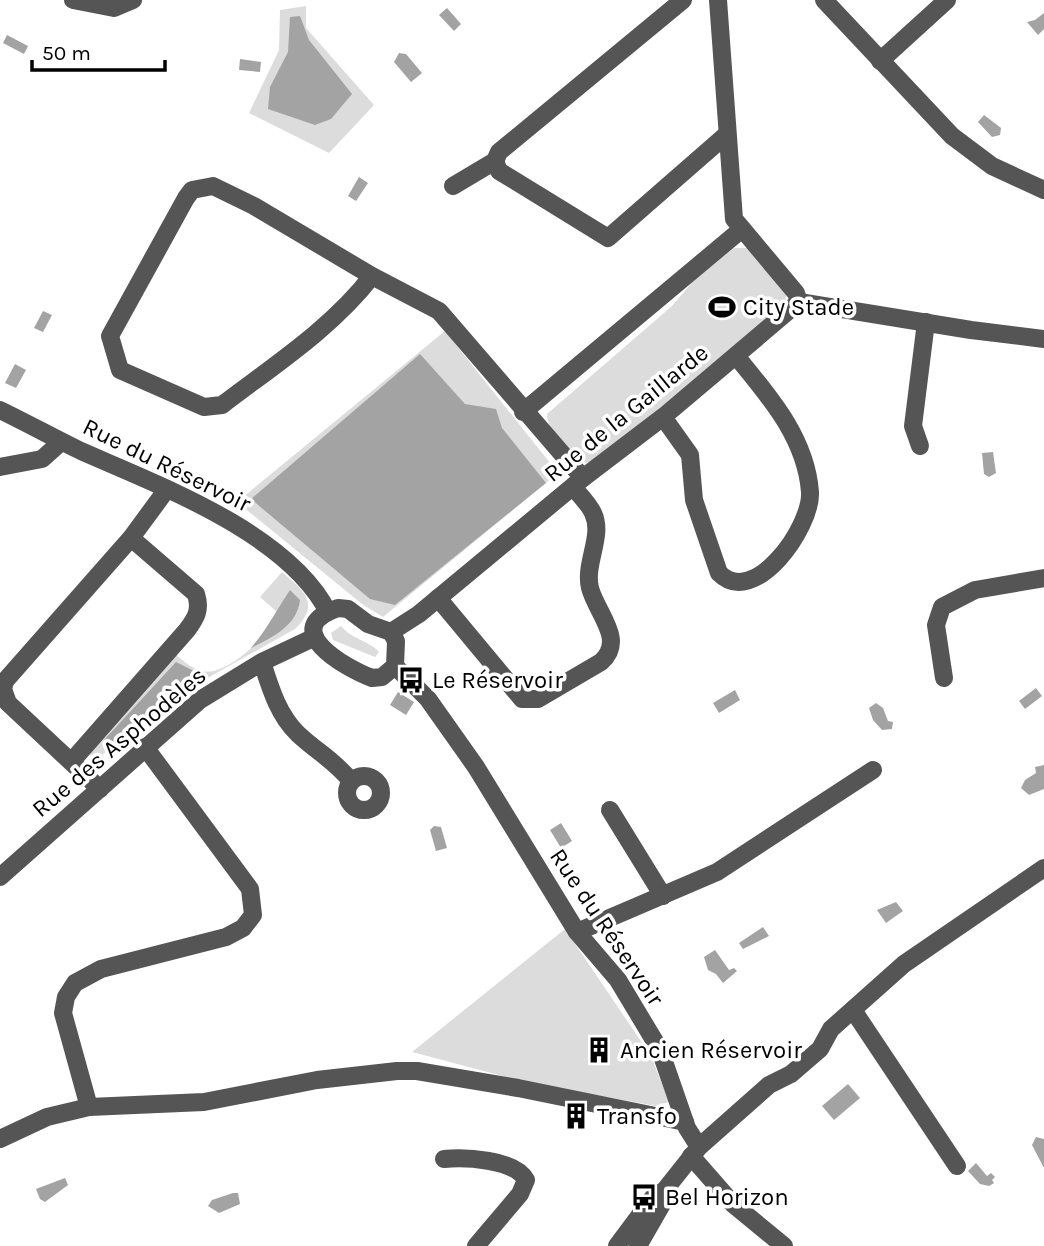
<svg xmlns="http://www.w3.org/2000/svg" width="1044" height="1246" font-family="Karla,sans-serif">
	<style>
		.green { fill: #dcdcdc }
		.water { fill: #a3a3a3 }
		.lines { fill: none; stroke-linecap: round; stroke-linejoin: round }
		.minor { stroke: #555; stroke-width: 18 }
		.labels { text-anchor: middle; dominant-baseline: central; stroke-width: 7; stroke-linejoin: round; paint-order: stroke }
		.poi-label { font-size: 24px; fill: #000; stroke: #fff; text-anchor: start }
		.street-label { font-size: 24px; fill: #000; stroke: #fff }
	</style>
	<rect width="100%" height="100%" fill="#fff"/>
	<g class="green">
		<path d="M306,6V28L374,105L329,153L249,113L279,50L280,10Z"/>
		<path d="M734,248H747L787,291L785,304L598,459L586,463C570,453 547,432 547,414L672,306L696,278Z"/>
		<path d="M445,331L558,473L383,617L362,604L237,502Z"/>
		<path d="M282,572C304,591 321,603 295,629L211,676L116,754L110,748L99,758L104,764L100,768L92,763L90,752L175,654C186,663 198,675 214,671C238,665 270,634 276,611L260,597Z"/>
		<path d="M341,626C351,639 368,640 379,652L375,657L333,640L331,633Z"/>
		<path d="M565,929L651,1056L669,1102L656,1106L529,1083L412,1052Z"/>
	</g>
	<g class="water">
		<path d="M447,8L461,24L454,31L439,15Z"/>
		<path d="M1044,13V29L1038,35L1027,22L1035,20Z"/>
		<path d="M300,16L309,40L352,94L331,119L315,125L268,109L270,87L288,52L290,17Z"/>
		<path d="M7,35L28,46L24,54L3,43Z"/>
		<path d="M399,53L406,54L422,73L411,82L394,62Z"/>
		<path d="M240,59L261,62L260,72L239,70Z"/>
		<path d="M984,115L1001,128L1000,135L992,137L978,122Z"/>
		<path d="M359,177L368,183L356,201L348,196Z"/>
		<path d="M43,311L52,315L43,332L34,328Z"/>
		<path d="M420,354L465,404L496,409L502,428L546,483L395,605L370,599L251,499Z"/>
		<path d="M15,364L26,370L16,388L5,383Z"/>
		<path d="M993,452L996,473L989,477L984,474L982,453Z"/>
		<path d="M290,590L300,600C297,626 273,637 251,648C267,629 276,611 290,590Z"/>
		<path d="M176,662L208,678L117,753L104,740Z"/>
		<path d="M1036,688L1042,696L1025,709L1019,701Z"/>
		<path d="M735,690L740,700L719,713L713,703Z"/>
		<path d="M398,692L414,702L406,715L390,705Z"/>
		<path d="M876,703L883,708L888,721L893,722L892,729L882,730L873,720L869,708Z"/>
		<path d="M1044,765V789L1029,795L1021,788L1025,780L1036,773L1035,767Z"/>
		<path d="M561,823L572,841L561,848L550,830Z"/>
		<path d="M434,826L441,827L447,848L436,851L430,830Z"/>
		<path d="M896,902L903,911L886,923L877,910Z"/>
		<path d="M763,927L769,936L743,949L739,943Z"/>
		<path d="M715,950L729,970L734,968L737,971L723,983L716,974L708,970L704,957Z"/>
		<path d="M848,1084L860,1098L834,1120L822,1106Z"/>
		<path d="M1036,1137L1044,1139V1168L1032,1145Z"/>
		<path d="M976,1163L987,1176L991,1173L995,1177L992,1180L994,1183L989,1186L980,1184L968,1171Z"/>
		<path d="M65,1178L68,1185L45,1202L40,1199L36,1189Z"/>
		<path d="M233,1193H238L240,1204L219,1213L208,1206L212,1200Z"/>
	</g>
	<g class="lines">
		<g class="minor">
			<path d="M73,0L114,8L133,0"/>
			<path d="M718,0L734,219L796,293L799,302"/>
			<path d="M824,0L952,136L992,166L1044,190"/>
			<path d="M880,61L947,0"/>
			<path d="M495,161L499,171L608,238L726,135"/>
			<path d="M453,186L495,161L499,152L683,0"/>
			<path d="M372,276C332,328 273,366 222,405L204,407L120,370L110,336L186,198L192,190L213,186L254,206L372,276L439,311L583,478"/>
			<path d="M799,302L971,330L1044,339"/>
			<path d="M0,410C27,423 54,438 81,451C158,485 288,533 328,612"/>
			<path d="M523,412L742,229"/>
			<path d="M663,417L690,455L694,500L719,573C754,609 812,527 810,492C806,438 769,396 736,356"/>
			<path d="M920,446L913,426L926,322"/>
			<path d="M0,467L42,459L61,442"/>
			<path d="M438,598L522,699H538L601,662C626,640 597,614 590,588C584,563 604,536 593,513C589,504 579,494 573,487"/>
			<path d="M338,608L348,609L368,624L391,632L396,641L395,666L382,677L372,678C345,668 277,629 338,608Z"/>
			<path d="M391,632L419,614L583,478L663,417L799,302"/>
			<path d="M262,662C270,687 278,715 298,734C317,752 333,759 351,781"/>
			<path d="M395,666L428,699L476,767L577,932L618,980L660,1050L687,1128L699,1147"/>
			<path d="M944,678L936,625L942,607L975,590L1044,578"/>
			<path d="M72,761L187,630C196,618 201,610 196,594L131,538"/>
			<circle cx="364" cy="793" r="17"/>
			<path d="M100,789L8,703L3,689L5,681L131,538L167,489"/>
			<path d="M610,810L663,896"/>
			<path d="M0,877L200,700L262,662L315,637"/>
			<path d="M577,932L717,872L873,770"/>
			<path d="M853,1010L957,1166"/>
			<path d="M89,1107L63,1013L66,997L75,983L101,969L226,937L243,928L253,915L250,889L145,747"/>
			<path d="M0,1139L47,1117L89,1107L204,1102L317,1080L397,1071H417L518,1088L685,1122"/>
			<path d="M691,1156L733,1204L784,1246"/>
			<path d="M444,1159C464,1157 515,1159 526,1180L520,1194L476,1246"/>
			<path d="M617,1246L655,1195L664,1191L699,1147L769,1085L791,1074L820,1049L831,1029L904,964L1044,868"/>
			<path d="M638,1246L665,1199L664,1191"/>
		</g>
	</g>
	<defs>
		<g id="stadium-bare" transform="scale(2.1)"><path d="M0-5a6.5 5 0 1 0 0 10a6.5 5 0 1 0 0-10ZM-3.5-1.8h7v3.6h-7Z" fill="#000" stroke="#fff" stroke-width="2.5" paint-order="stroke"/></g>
		<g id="bus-bare" transform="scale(2.1)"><path d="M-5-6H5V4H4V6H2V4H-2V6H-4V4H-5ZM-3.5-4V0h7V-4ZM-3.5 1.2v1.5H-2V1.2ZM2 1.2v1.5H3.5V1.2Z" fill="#000" stroke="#fff" stroke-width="2.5" paint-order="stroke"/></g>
		<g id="building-bare" transform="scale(2.1)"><path d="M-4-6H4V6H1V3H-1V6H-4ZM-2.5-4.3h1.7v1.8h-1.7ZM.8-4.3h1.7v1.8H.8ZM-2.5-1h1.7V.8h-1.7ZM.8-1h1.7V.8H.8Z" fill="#000" stroke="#fff" stroke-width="2.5" paint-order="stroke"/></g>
	</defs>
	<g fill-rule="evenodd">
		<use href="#stadium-bare" x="722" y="307"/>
		<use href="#bus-bare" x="411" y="680"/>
		<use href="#building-bare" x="599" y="1050"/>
		<use href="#building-bare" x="576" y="1116"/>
		<use href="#bus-bare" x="644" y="1197"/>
	</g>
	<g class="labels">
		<g class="poi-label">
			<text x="743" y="307">City Stade</text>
			<text x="432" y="680">Le Réservoir</text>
			<text x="620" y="1050">Ancien Réservoir</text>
			<text x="597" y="1116">Transfo</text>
			<text x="665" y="1197">Bel Horizon</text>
		</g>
		<g class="street-label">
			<text transform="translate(626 413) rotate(-39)">Rue de la Gaillarde</text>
			<text transform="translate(167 465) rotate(26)">Rue du Réservoir</text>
			<text transform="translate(119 742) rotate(-40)">Rue des Asphodèles</text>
			<text transform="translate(607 927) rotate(56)">Rue du Réservoir</text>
		</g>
	</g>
	<path d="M32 60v10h133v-10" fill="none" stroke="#000000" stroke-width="3.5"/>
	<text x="42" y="60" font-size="21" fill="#000000" stroke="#ffffff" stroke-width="5" paint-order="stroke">50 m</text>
</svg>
